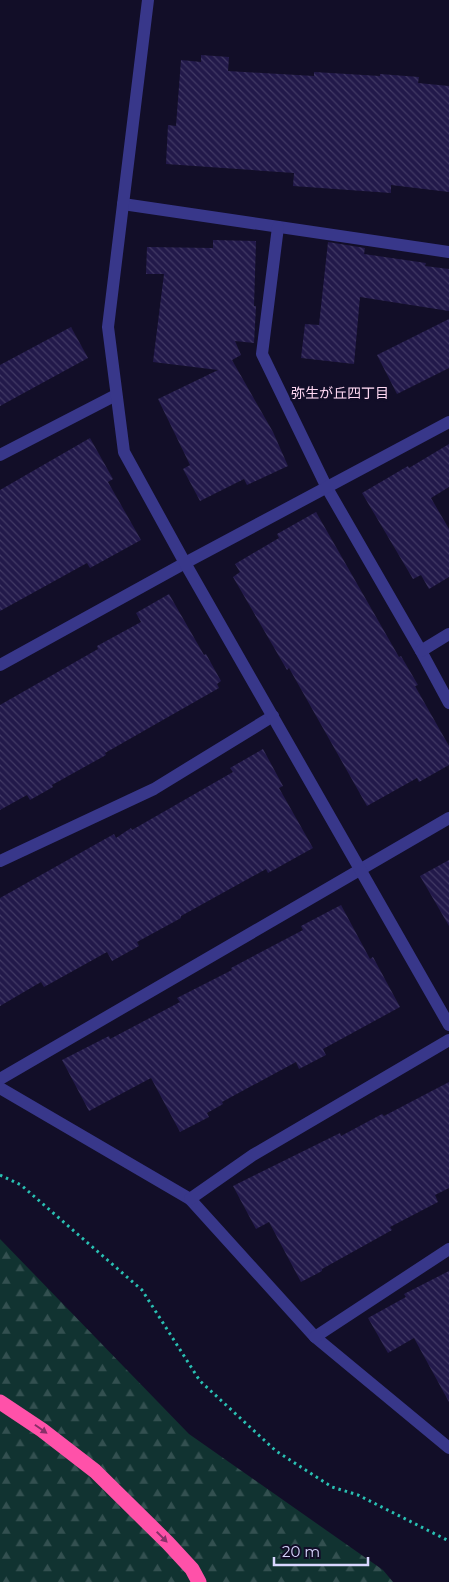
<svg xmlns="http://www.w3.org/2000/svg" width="449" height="1582" font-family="Montserrat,'Noto Sans JP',sans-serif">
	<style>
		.forest { fill: url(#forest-firs) }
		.building { fill: url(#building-back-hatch) }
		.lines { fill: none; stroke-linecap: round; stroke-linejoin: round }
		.path { stroke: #29c0b3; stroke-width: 3; stroke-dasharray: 2.5 4; stroke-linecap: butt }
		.minor { stroke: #38378a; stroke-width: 12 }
		.tertiary { stroke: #38378a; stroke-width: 12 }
		.motorway { stroke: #ff51a9; stroke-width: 15 }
		.oneway { fill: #883068 }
		.labels { text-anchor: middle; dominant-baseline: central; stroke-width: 5; stroke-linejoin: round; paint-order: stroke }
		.neighbourhood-label { font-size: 14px; fill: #ffd8f2; stroke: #120e28 }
	</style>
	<defs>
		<pattern id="forest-firs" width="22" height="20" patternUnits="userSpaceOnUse" patternTransform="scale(1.25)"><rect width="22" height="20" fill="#113331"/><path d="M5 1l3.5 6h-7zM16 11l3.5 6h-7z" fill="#335050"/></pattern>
		<pattern id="building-back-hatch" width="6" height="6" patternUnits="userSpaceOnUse" patternTransform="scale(1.25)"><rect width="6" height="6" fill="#22194a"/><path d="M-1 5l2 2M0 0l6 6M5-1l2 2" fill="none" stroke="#423a65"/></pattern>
	</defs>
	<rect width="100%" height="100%" fill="#120e28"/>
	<path class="forest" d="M0,1239L189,1434L383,1570L393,1582H0Z"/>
	<g class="building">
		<path d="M201,55L229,57L228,71L314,76V72L380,76V74L419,77L418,83L449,86V192L391,185V193L293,186L294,173L166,164L168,125L176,126L181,60L201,62Z"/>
		<path d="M213,240L256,241L254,306H256L254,343L235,341L241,355L232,360L273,432L288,466L247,485L244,479L200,501L183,469L190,465L158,399L218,370L153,362L164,274H146L147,247L213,248Z"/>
		<path d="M328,242L365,248L364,254L426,263L425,266L449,269V311L360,297L354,364L301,358L305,324L319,325Z"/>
		<path d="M449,319V368L397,394L377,355Z"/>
		<path d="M71,327L88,358L0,406V365Z"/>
		<path d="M90,438L113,479L108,482L141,540L90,568L87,563L0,611V490Z"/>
		<path d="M449,444V487L431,498L449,529V577L429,589L421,575L413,579L362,493L408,466L409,468Z"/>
		<path d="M316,512L399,657L401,656L418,685L415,686L449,746V765L419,782L417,778L367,806L289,668L287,670L233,577L240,572L235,564L279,538L277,534Z"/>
		<path d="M169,594L204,655L206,654L221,681L217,684L219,688L105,753L106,755L52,785L53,787L30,800L27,795L0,810V705L98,649L97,646L141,622L136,613Z"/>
		<path d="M263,749L283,786L279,788L313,848L268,873L266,869L181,916V918L137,942L139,946L112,961L107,952L44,987L41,982L0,1006V898L114,834L116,838L131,828L132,830L233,772L230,768Z"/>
		<path d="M449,860V926L420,876Z"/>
		<path d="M341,905L370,959L373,957L400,1007L323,1049L326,1055L299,1069L296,1062L222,1102L223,1104L207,1113L209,1117L180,1132L151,1078L89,1111L62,1060L109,1036L110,1039L180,1002L177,998L232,970L231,968L303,930L301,926Z"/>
		<path d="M449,1082V1188L435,1195L438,1202L390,1227L392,1230L322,1269V1271L301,1282L269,1222L256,1229L233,1186L340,1133L341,1136L382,1114L384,1116Z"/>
		<path d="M449,1271V1402L414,1338L388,1353L368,1318L406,1297L404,1294Z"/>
	</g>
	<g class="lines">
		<path class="path" d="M0,1175L21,1185L142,1290L200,1381L276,1451L332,1487L358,1495L449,1541"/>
		<g class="minor">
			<path d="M123,204L449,252"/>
			<path d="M278,227L262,354L327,488L421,651L449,703"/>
			<path d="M0,455L116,395"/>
			<path d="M421,651L449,634"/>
			<path d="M0,665L185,563L449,422"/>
			<path d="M0,861L154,789L273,716"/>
			<path d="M0,1079L449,818"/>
			<path d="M0,1088L190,1199L315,1337L449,1448"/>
			<path d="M190,1199L253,1155L449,1040"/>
			<path d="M315,1337L449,1249"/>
		</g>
		<path class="tertiary" d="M148,0L108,327L124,452L185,563L449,1025"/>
		<path class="motorway" d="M0,1402L42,1430L95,1471L168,1543L192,1569L199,1582"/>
	</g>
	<defs><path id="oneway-solid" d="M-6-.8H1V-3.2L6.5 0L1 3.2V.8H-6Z" transform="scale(1.25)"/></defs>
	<g class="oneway">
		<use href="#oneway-solid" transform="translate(41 1429) rotate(35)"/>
		<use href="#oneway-solid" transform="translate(162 1537) rotate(45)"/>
	</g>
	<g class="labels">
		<g class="neighbourhood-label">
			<text x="340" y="393">弥生が丘四丁目</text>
		</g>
	</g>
	<path d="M274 1557v8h94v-8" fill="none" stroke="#d9d6ff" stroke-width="2.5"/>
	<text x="282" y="1557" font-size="15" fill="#d9d6ff" stroke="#120e28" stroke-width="4" paint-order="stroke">20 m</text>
</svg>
